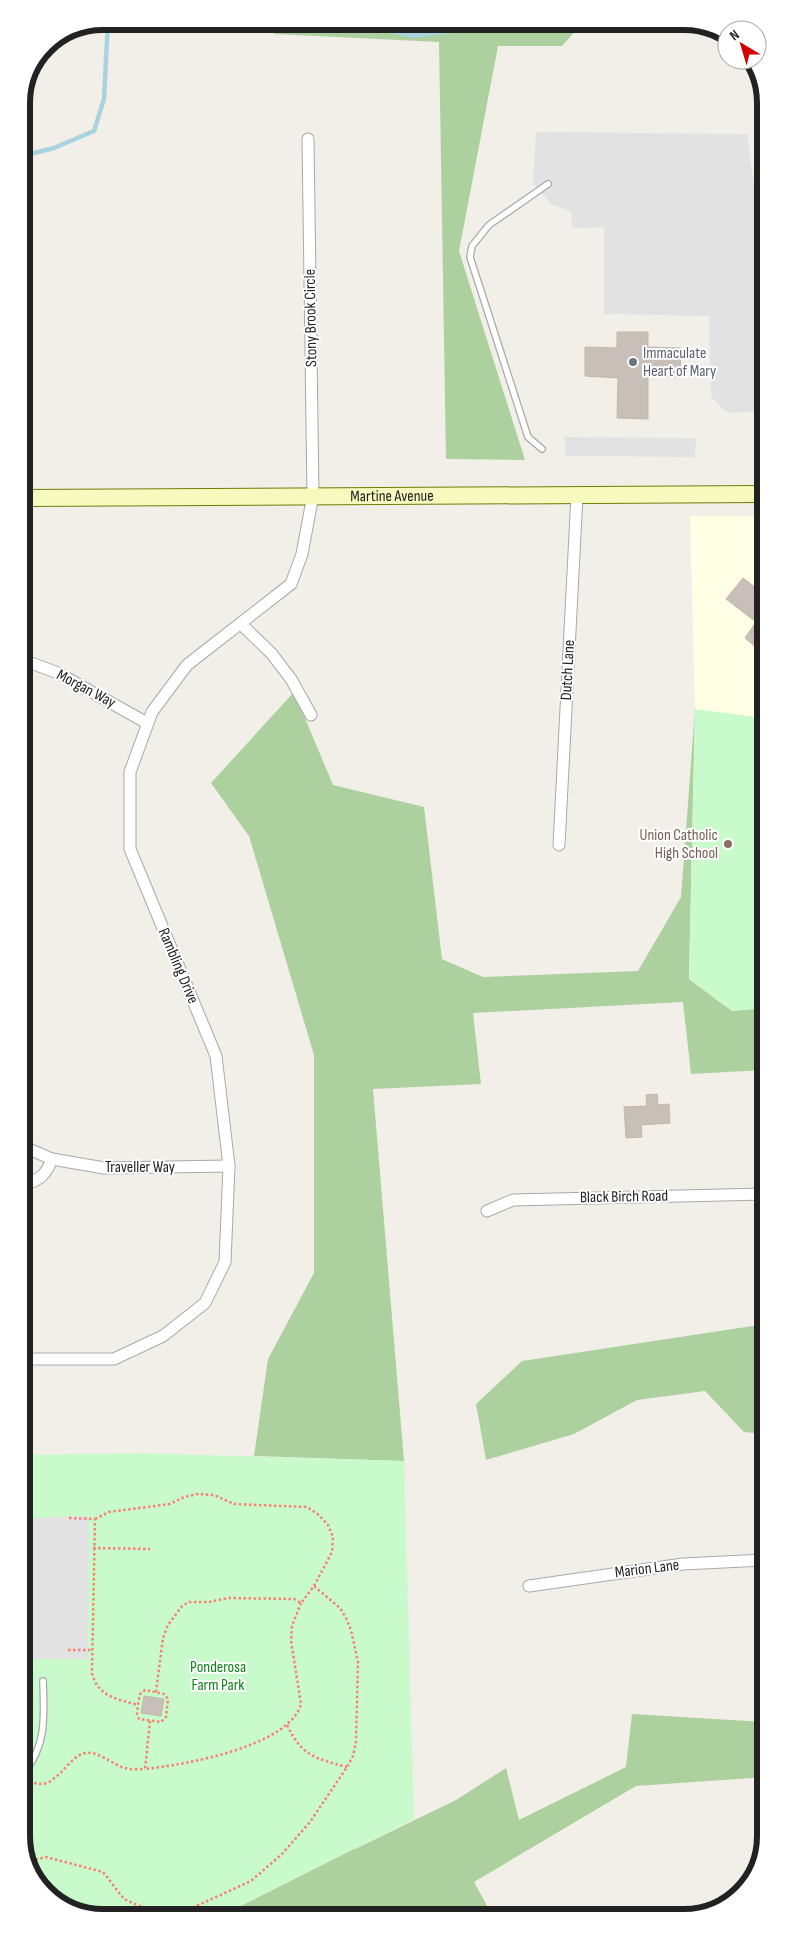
<svg xmlns="http://www.w3.org/2000/svg" width="787" height="1939" font-family="'Sofia Sans Condensed',sans-serif">
	<style>
		.education { fill: #ffffe5 }
		.forest { fill: #add19e }
		.park { fill: #c8facc }
		.parking { fill: #e2e2e2 }
		.lines { fill: none; stroke-linecap: round; stroke-linejoin: round }
		.stream { stroke: #aad3df; stroke-width: 4.5 }
		.building { fill: #c7bfb8; stroke: #c4b6ab }
		.lane-casing { stroke: #a9a9a9; stroke-width: 8 }
		.street-casing { stroke: #a9a9a9; stroke-width: 13 }
		.secondary-casing { stroke: #707d05; stroke-width: 18 }
		.path { stroke: #fa8072; stroke-width: 2.5; stroke-dasharray: 2.5 2.5; stroke-linecap: butt }
		.lane { stroke: #fff; stroke-width: 5.5 }
		.street { stroke: #fff; stroke-width: 11 }
		.secondary { stroke: #f7fabf; stroke-width: 16 }
		.worship-dot { fill: #6b7280; stroke: #fff; stroke-width: 2 }
		.education-dot { fill: #8d6e63; stroke: #fff; stroke-width: 2 }
		.labels { text-anchor: middle; dominant-baseline: central; stroke-width: 4; stroke-linejoin: round; paint-order: stroke }
		.street-label { font-size: 16px; fill: #222; stroke: #fff }
		.worship-label { font-size: 16px; fill: #5b616d; stroke: #fff; text-anchor: start }
		.education-label { font-size: 16px; fill: #785e54; stroke: #fff; text-anchor: end }
		.park-label { font-size: 16px; fill: #0c8416; stroke: #fff }
		.rim { fill: none; stroke: #222; stroke-width: 6 }
	</style>
	<rect width="100%" height="100%" fill="#f2efe9"/>
	<path class="education" d="M690,516H763L764,1008L689,979L695,709Z"/>
	<g class="forest">
		<path d="M271,21H584L562,46H498L459,251L525,460L446,459L439,42L274,34Z"/>
		<path d="M294,692L333,785L424,807L442,959L483,977L638,971L681,897L695,709L689,979L732,1011L764,1008V1070L691,1074L683,1002L473,1013L481,1084L373,1089L404,1461L254,1456L268,1359L314,1273V1055L249,836L211,783Z"/>
		<path d="M765,1324V1434L744,1432L705,1391L637,1400L574,1434L486,1460L476,1404L522,1361Z"/>
		<path d="M632,1714L765,1722L766,1777L636,1786L474,1882L492,1915H420L417,1910L407,1916L97,1918L56,1902H64L355,1849L456,1800L506,1768L519,1820L626,1767Z"/>
	</g>
	<g class="park">
		<path d="M695,709L763,718L764,1008L732,1011L689,979Z"/>
		<path d="M140,1453L404,1461L414,1819L219,1917L97,1918L53,1901L25,1862V1455Z"/>
	</g>
	<g class="parking">
		<path d="M536,132L747,134L762,243V411L732,413L723,410L711,396L709,316L604,314V227L572,228L571,211L552,205L533,183Z"/>
		<path d="M565,437L696,438L695,457L566,456Z"/>
		<path d="M89,1516L88,1659H25V1518Z"/>
	</g>
	<g class="lines">
		<g class="stream">
			<path d="M355,21L359,24L413,36L520,21"/>
			<path d="M22,156L54,148L94,131L104,99L108,21"/>
		</g>
	</g>
	<g class="building">
		<path d="M617,332H648V347L681,348L680,377L648,376V419L617,418L618,378L585,376V347L617,348Z"/>
		<path d="M743,578L763,593V643L758,649L745,638L756,622L726,599Z"/>
		<path d="M657,1094L658,1105L669,1104L670,1123L641,1125L642,1137L626,1138L624,1107L647,1106L646,1095Z"/>
		<path d="M144,1696L164,1699L161,1716L141,1713Z"/>
	</g>
	<g class="lines">
		<g class="lane-casing">
			<g id="lane">
				<path d="M542,449L528,437L470,257L472,246L489,225L548,184"/>
				<path d="M25,1771C47,1745 44,1714 43,1681"/>
			</g>
		</g>
		<g class="street-casing">
			<g id="street">
				<path d="M241,624L271,653L291,679L311,715"/>
				<path d="M23,660L58,673L147,723"/>
				<path d="M559,845L577,495"/>
				<path d="M24,1147L52,1159L104,1168L229,1166"/>
				<path d="M24,1184C40,1181 47,1173 52,1159"/>
				<path d="M487,1211L513,1200L764,1194"/>
				<path d="M24,1359H114L163,1336L205,1303L225,1262L229,1166L216,1056L130,849V772L152,712L187,665L291,584L302,554L313,495L308,139"/>
				<path d="M529,1586L683,1564L765,1560"/>
			</g>
		</g>
		<g class="secondary-casing">
			<g id="secondary">
				<path id="s1" d="M22,498L763,494"/>
			</g>
		</g>
		<g class="path">
			<path d="M69,1518L95,1519L92,1673C98,1697 117,1699 138,1705L140,1694L145,1690L164,1694L168,1699L166,1717L161,1722L139,1719L137,1714L138,1705"/>
			<path d="M95,1519L109,1512L170,1504L184,1497L198,1494L214,1495L234,1504L307,1507L319,1515L328,1525L333,1537L332,1552L314,1586L301,1603L294,1599L228,1598L209,1602H189L182,1606L168,1625L163,1638L156,1692"/>
			<path d="M93,1548L150,1549"/>
			<path d="M68,1650H93"/>
			<path d="M150,1721L145,1769C183,1765 289,1747 301,1704L291,1641L292,1626L301,1603"/>
			<path d="M287,1725C302,1756 314,1758 347,1767"/>
			<path d="M30,1780C51,1796 66,1760 82,1754C96,1748 112,1765 125,1768C131,1770 139,1769 145,1769"/>
			<path d="M28,1866L34,1860L46,1857L103,1872L124,1899L148,1910L174,1911L194,1907L251,1881L282,1854L310,1822L347,1767L353,1756L356,1741L358,1662L351,1630L346,1618L340,1608L314,1586"/>
		</g>
		<use href="#lane" class="lane"/>
		<use href="#street" class="street"/>
		<use href="#secondary" class="secondary"/>
	</g>
	<circle class="worship-dot" cx="633" cy="362" r="5"/>
	<circle class="education-dot" cx="728" cy="844" r="5"/>
	<g class="labels">
		<g class="street-label">
			<text transform="translate(311 318) rotate(-91)">Stony Brook Circle</text>
			<text stroke="none"><textPath href="#s1" startOffset="370">Martine Avenue</textPath></text>
			<text transform="translate(568 670) rotate(-87)">Dutch Lane</text>
			<text transform="translate(86 689) rotate(28)">Morgan Way</text>
			<text transform="translate(178 966) rotate(67)">Rambling Drive</text>
			<text x="140" y="1167">Traveller Way</text>
			<text transform="translate(624 1197) rotate(-1)">Black Birch Road</text>
			<text transform="translate(647 1569) rotate(-7)">Marion Lane</text>
		</g>
		<g class="worship-label">
			<text x="643" y="353">Immaculate<tspan x="643" dy="18">Heart of Mary</tspan></text>
		</g>
		<g class="education-label">
			<text x="718" y="835">Union Catholic<tspan x="718" dy="18">High School</tspan></text>
		</g>
		<g class="park-label">
			<text x="218" y="1667">Ponderosa<tspan x="218" dy="18">Farm Park</tspan></text>
		</g>
	</g>
	<path d="M0 0H787V1939H0ZM103 30H684A73 73 0 0 1 757 103V1836A73 73 0 0 1 684 1909H103A73 73 0 0 1 30 1836V103A73 73 0 0 1 103 30Z" fill="#fff" fill-rule="evenodd"/>
	<path class="rim" d="M103 30H684A73 73 0 0 1 757 103V1836A73 73 0 0 1 684 1909H103A73 73 0 0 1 30 1836V103A73 73 0 0 1 103 30Z"/>
	<g transform="translate(742 45) rotate(322)"><circle r="24" fill="#ffffff" stroke="#a7a7a7"/>
	<path d="M0-4L9 19L0 12L-9 19Z" fill="#d40000"/>
	<text y="-8" font-size="14" font-weight="bold" text-anchor="middle" fill="#222222">N</text>
	</g>
</svg>
